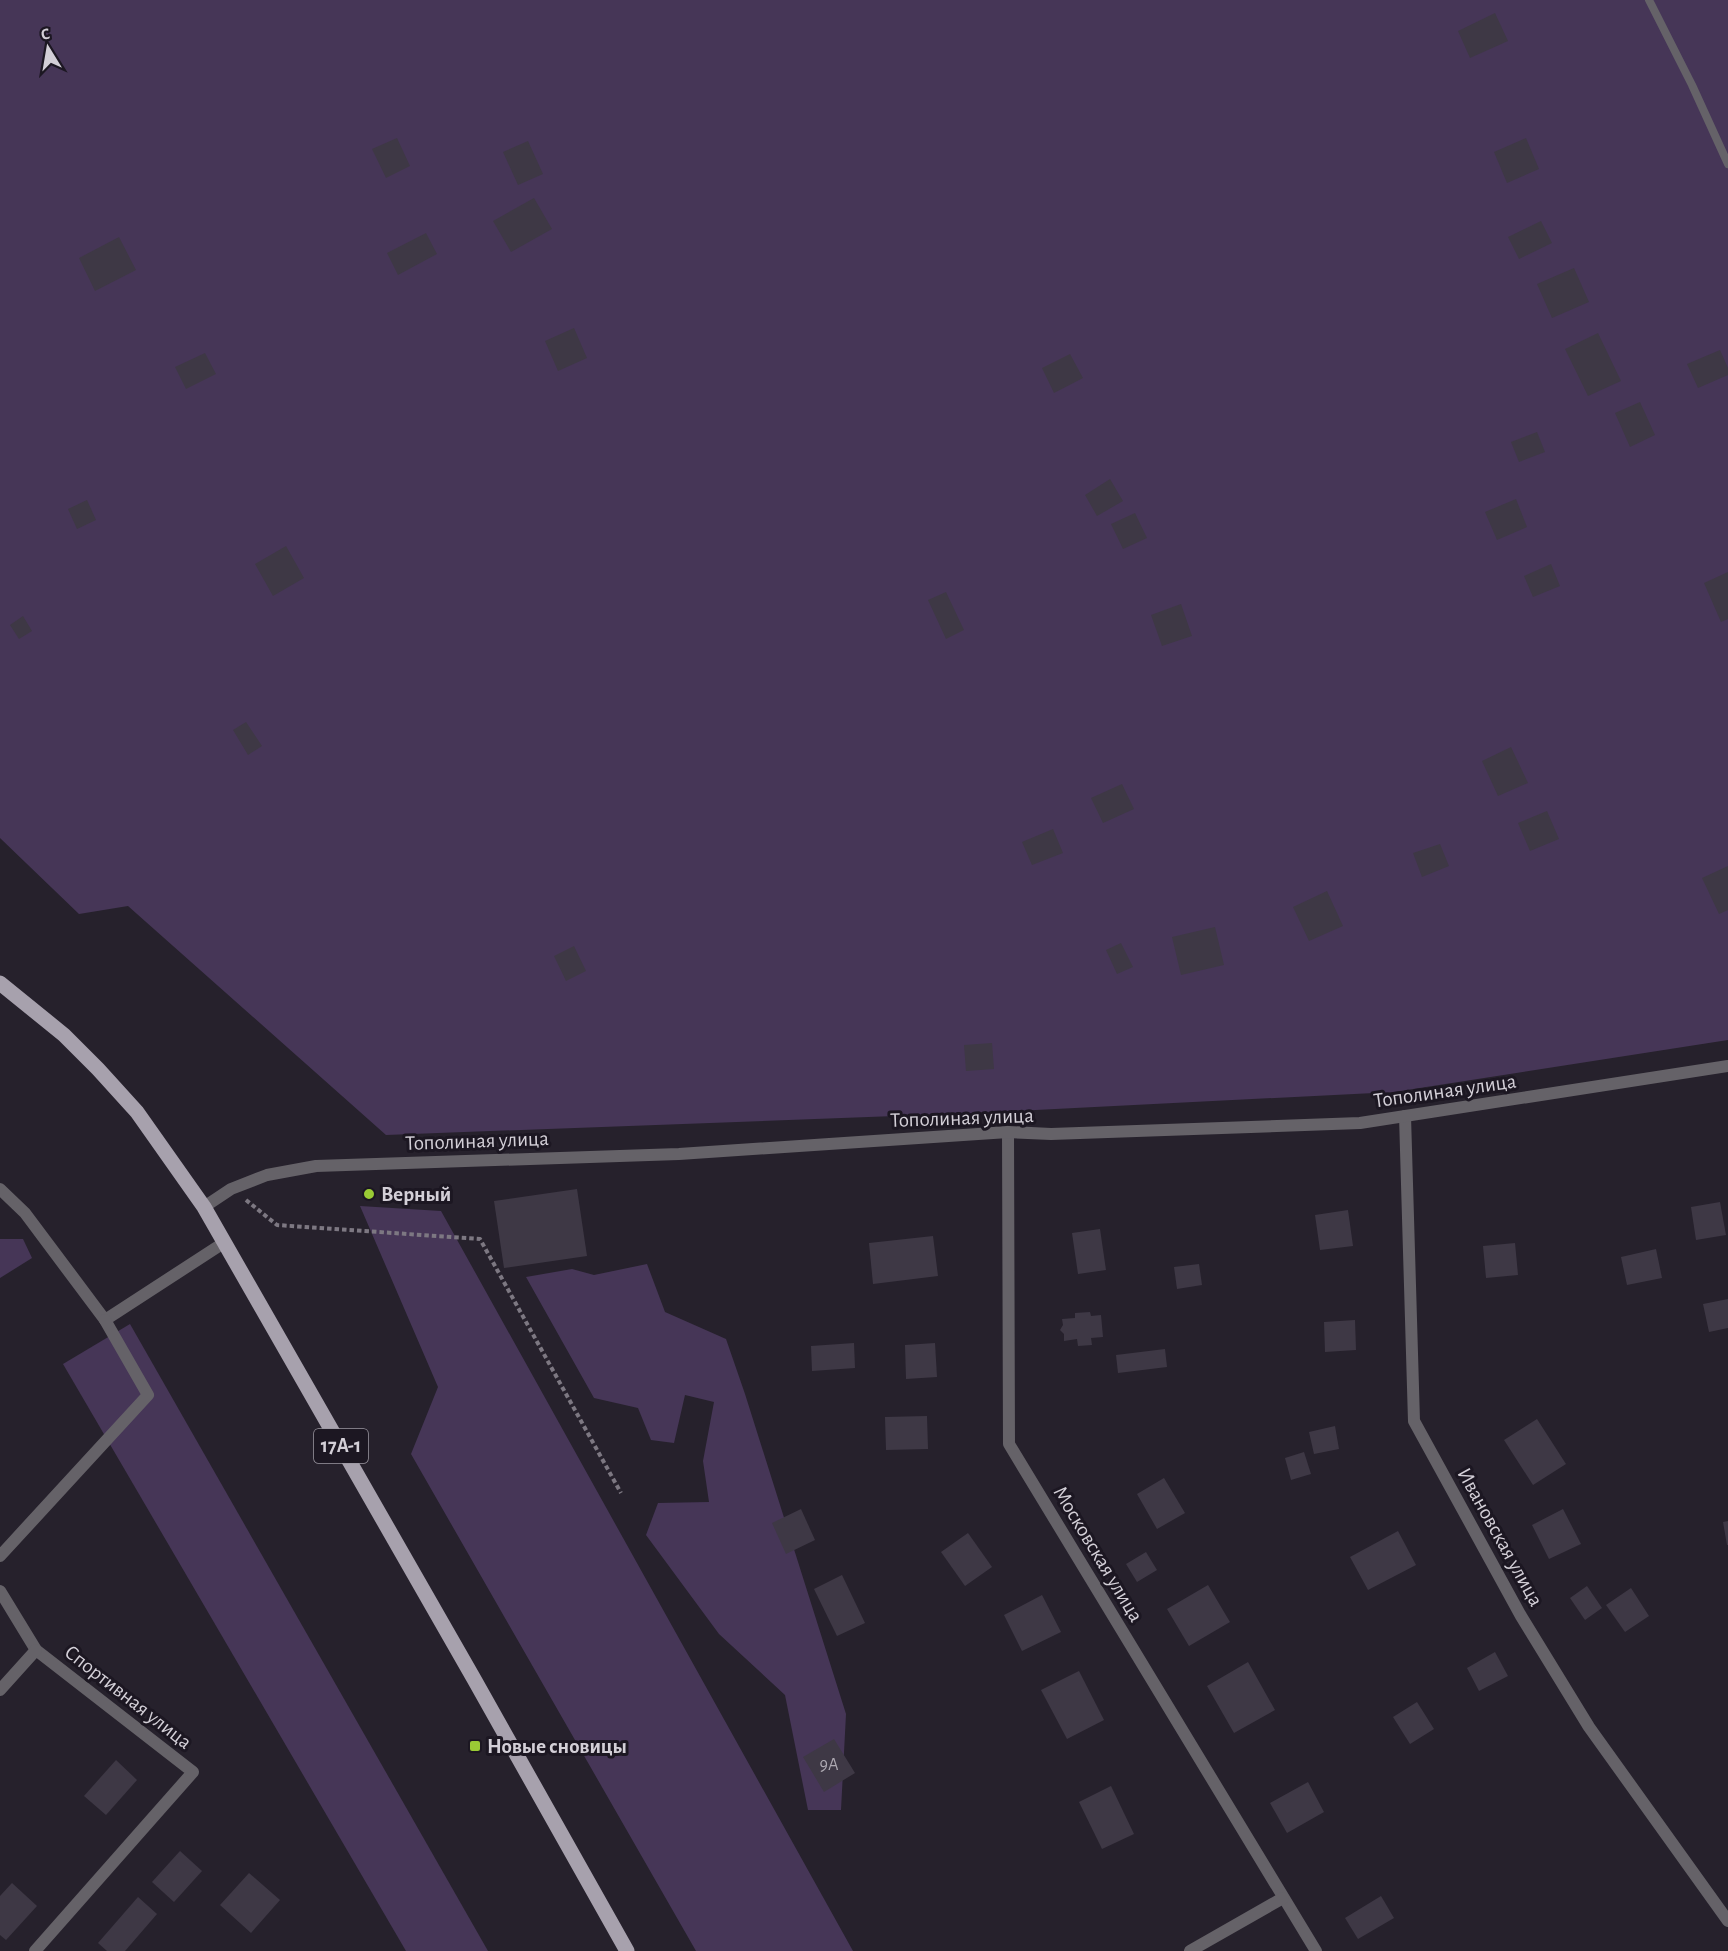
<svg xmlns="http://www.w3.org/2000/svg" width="1728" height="1951" font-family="'Alegreya Sans',sans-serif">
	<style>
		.green { fill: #463657 }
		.building { fill: #3e3845 }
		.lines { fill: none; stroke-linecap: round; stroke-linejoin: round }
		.path { stroke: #7d7882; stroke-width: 4; stroke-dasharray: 4.5 3; stroke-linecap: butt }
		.service { stroke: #656268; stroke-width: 8 }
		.minor { stroke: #656268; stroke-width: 12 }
		.primary { stroke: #a7a1ad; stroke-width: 15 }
		.poi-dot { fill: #9acb35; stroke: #1c1722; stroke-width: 2 }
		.labels { text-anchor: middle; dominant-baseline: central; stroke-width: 6; stroke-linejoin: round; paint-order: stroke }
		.number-label { font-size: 18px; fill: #aea9b2 }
		.shield { fill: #1c1722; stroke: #9c98a1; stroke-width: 1.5 }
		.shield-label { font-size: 20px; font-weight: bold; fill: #d3cfd7 }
		.street-label { font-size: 21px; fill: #d3cfd7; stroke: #1c1722 }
		.poi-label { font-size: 21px; font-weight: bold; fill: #d3cfd7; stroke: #1c1722; text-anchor: start }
	</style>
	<rect width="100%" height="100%" fill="#26212c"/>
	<g class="green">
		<path d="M0,0H1728V1040L1394,1092L975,1113L386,1135L128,906L79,914L0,838Z"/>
		<path d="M360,1206L441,1211L853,1951H696L411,1454L438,1387Z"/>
		<path d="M0,1239H23L32,1258L0,1278Z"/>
		<path d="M647,1264L665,1312L726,1339L745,1394L846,1714L841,1810H808L785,1695L719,1634L646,1535L658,1503L709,1502L703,1461L714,1402L685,1395L674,1443L651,1440L638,1408L594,1398L526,1277L572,1269L594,1275Z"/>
		<path d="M130,1324L488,1951H406L63,1364Z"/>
	</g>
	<g class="building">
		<path d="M1495,13L1508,41L1470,58L1458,31Z"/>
		<path d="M397,138L410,166L386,178L372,149Z"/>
		<path d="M1526,138L1539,169L1507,183L1494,152Z"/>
		<path d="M528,141L543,174L518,185L503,152Z"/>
		<path d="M534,198L552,229L511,252L493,221Z"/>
		<path d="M1541,221L1552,243L1519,259L1508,237Z"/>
		<path d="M426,233L437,254L398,275L387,253Z"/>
		<path d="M119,237L136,270L95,291L79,258Z"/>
		<path d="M1574,268L1589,302L1552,318L1537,284Z"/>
		<path d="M574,328L587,358L558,371L545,341Z"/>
		<path d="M1598,333L1621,381L1588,396L1565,349Z"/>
		<path d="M1720,350L1728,368V375L1698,388L1687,364Z"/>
		<path d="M205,353L216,374L186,389L175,367Z"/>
		<path d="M1070,354L1083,378L1054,393L1042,368Z"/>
		<path d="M1640,402L1655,435L1630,447L1615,413Z"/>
		<path d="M1537,432L1545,452L1519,462L1511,442Z"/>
		<path d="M1110,479L1123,501L1097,516L1085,495Z"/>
		<path d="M1516,499L1527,527L1497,540L1485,512Z"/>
		<path d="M87,500L96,520L77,529L68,509Z"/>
		<path d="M1135,513L1147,538L1123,549L1111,524Z"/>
		<path d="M286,546L304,578L273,596L255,564Z"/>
		<path d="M1551,564L1560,586L1533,597L1524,576Z"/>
		<path d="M1728,572V619L1721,622L1704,583Z"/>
		<path d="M946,592L964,630L946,639L928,600Z"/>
		<path d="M1181,604L1192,636L1162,646L1151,615Z"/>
		<path d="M23,616L32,631L19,639L10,625Z"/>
		<path d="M246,722L262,746L248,755L233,730Z"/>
		<path d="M1511,747L1528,783L1498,796L1482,761Z"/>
		<path d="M1122,784L1134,809L1103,823L1091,798Z"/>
		<path d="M1547,811L1559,839L1530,851L1518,823Z"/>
		<path d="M1053,829L1063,853L1032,865L1022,842Z"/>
		<path d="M1440,844L1449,866L1422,877L1413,853Z"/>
		<path d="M1728,866V910L1719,914L1702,878Z"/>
		<path d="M1327,891L1343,926L1309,941L1293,907Z"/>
		<path d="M1215,927L1224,965L1181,975L1172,937Z"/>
		<path d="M1121,943L1133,967L1117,974L1106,950Z"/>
		<path d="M574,946L586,971L566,981L554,956Z"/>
		<path d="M992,1043L994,1069L966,1071L964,1045Z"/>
		<path d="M577,1189L587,1256L504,1268L494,1201Z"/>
		<path d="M1720,1202L1726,1235L1696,1240L1691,1207Z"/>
		<path d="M1348,1210L1353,1246L1320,1250L1315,1215Z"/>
		<path d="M1100,1229L1106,1270L1078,1274L1072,1233Z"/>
		<path d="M933,1236L938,1276L873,1284L869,1243Z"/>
		<path d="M1515,1243L1518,1275L1486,1278L1483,1246Z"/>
		<path d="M1656,1249L1662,1278L1627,1285L1621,1257Z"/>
		<path d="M1199,1264L1202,1285L1177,1289L1174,1267Z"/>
		<path d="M1728,1299V1328L1709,1332L1703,1304Z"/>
		<path d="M1090,1312L1091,1316L1101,1315L1103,1337L1091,1338L1092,1345L1078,1346L1077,1339L1064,1341V1334L1060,1330L1063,1325L1062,1319L1075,1318V1313Z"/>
		<path d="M1355,1320L1356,1350L1325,1352L1324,1322Z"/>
		<path d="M854,1343L855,1368L812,1371L811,1346Z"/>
		<path d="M935,1343L937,1377L906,1379L905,1345Z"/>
		<path d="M1165,1349L1167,1367L1118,1373L1116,1355Z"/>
		<path d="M927,1416L928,1449L886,1450L885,1417Z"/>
		<path d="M1537,1419L1566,1464L1533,1485L1504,1440Z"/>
		<path d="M1335,1426L1339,1449L1314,1454L1309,1432Z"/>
		<path d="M1304,1452L1311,1474L1291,1480L1285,1458Z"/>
		<path d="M1164,1478L1185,1513L1157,1529L1137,1494Z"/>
		<path d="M801,1509L815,1540L786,1554L772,1523Z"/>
		<path d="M1563,1509L1581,1544L1549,1559L1532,1525Z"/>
		<path d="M1728,1521V1545H1727L1723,1522Z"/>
		<path d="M1398,1531L1416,1565L1368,1590L1350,1557Z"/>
		<path d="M968,1533L992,1567L965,1586L941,1552Z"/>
		<path d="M1146,1552L1157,1570L1137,1582L1126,1564Z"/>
		<path d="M842,1575L865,1623L837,1636L814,1589Z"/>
		<path d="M1208,1585L1230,1622L1189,1646L1167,1609Z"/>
		<path d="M1587,1586L1602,1608L1585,1620L1570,1598Z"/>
		<path d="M1631,1588L1649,1616L1625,1632L1606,1605Z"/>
		<path d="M1042,1595L1061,1632L1022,1651L1004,1615Z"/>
		<path d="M1495,1652L1508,1676L1479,1691L1467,1668Z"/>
		<path d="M1248,1662L1275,1710L1234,1733L1207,1686Z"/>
		<path d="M1079,1671L1104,1720L1067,1739L1041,1690Z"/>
		<path d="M1417,1702L1434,1729L1410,1744L1393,1717Z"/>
		<path d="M834,1739L855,1773L824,1792L803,1757Z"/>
		<path d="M116,1760L137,1780L106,1815L84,1796Z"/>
		<path d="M1308,1782L1324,1812L1287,1833L1270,1803Z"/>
		<path d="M1111,1786L1134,1834L1102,1849L1079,1802Z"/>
		<path d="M180,1851L202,1871L174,1902L152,1882Z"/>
		<path d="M249,1873L280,1900L251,1933L220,1905Z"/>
		<path d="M12,1883L37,1906L6,1940L0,1935V1896Z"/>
		<path d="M1381,1896L1394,1918L1358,1939L1345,1918Z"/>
		<path d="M138,1897L157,1914L125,1951H107L98,1943Z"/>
	</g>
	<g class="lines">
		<path class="path" d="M246,1200L277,1225L480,1239L621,1493"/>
		<path class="service" d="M1649,0L1692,85L1728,164"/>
		<g class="minor">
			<path d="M1405,1116L1414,1421L1521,1616L1589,1727L1728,1921"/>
			<path d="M1008,1132L1009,1444L1316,1951"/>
			<path d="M0,1189L25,1213L105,1320L225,1242"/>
			<path d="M204,1207L231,1189L267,1175L316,1166L679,1154L1008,1132L1051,1134L1360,1123L1728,1066"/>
			<path d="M0,1556L148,1395L105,1320"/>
			<path d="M0,1591L36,1650L193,1772L35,1951"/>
			<path d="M0,1690L36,1650"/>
			<path d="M1190,1951L1283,1898"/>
		</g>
		<path class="primary" d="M0,983L64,1035L98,1069L137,1112L204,1207L474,1679L627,1951"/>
	</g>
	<g class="poi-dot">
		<circle cx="369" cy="1194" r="6"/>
		<rect x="469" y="1740" width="12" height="12" rx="3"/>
	</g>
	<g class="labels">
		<g class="number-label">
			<text x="829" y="1765">9А</text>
		</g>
		<rect class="shield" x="314" y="1429" width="54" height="34" rx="4.5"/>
		<g class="shield-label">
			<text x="341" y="1446">17А-1</text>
		</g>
		<g class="street-label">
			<text transform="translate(1445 1091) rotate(-8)">Тополиная улица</text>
			<text transform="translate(962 1118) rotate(-2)">Тополиная улица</text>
			<text transform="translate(477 1141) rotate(-2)">Тополиная улица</text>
			<text transform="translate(1500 1537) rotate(61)">Ивановская улица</text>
			<text transform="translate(1098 1554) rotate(59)">Московская улица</text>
			<text transform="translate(128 1697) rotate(38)">Спортивная улица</text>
		</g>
		<g class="poi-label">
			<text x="381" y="1194">Верный</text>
			<text x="487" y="1746">Новые сновицы</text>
		</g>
	</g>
	<g transform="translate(48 48) rotate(349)" stroke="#1c1722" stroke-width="4.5" paint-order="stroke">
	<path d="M0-4.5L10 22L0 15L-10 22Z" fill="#d3cfd7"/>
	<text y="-9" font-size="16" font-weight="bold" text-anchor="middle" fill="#d3cfd7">С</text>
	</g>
</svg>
